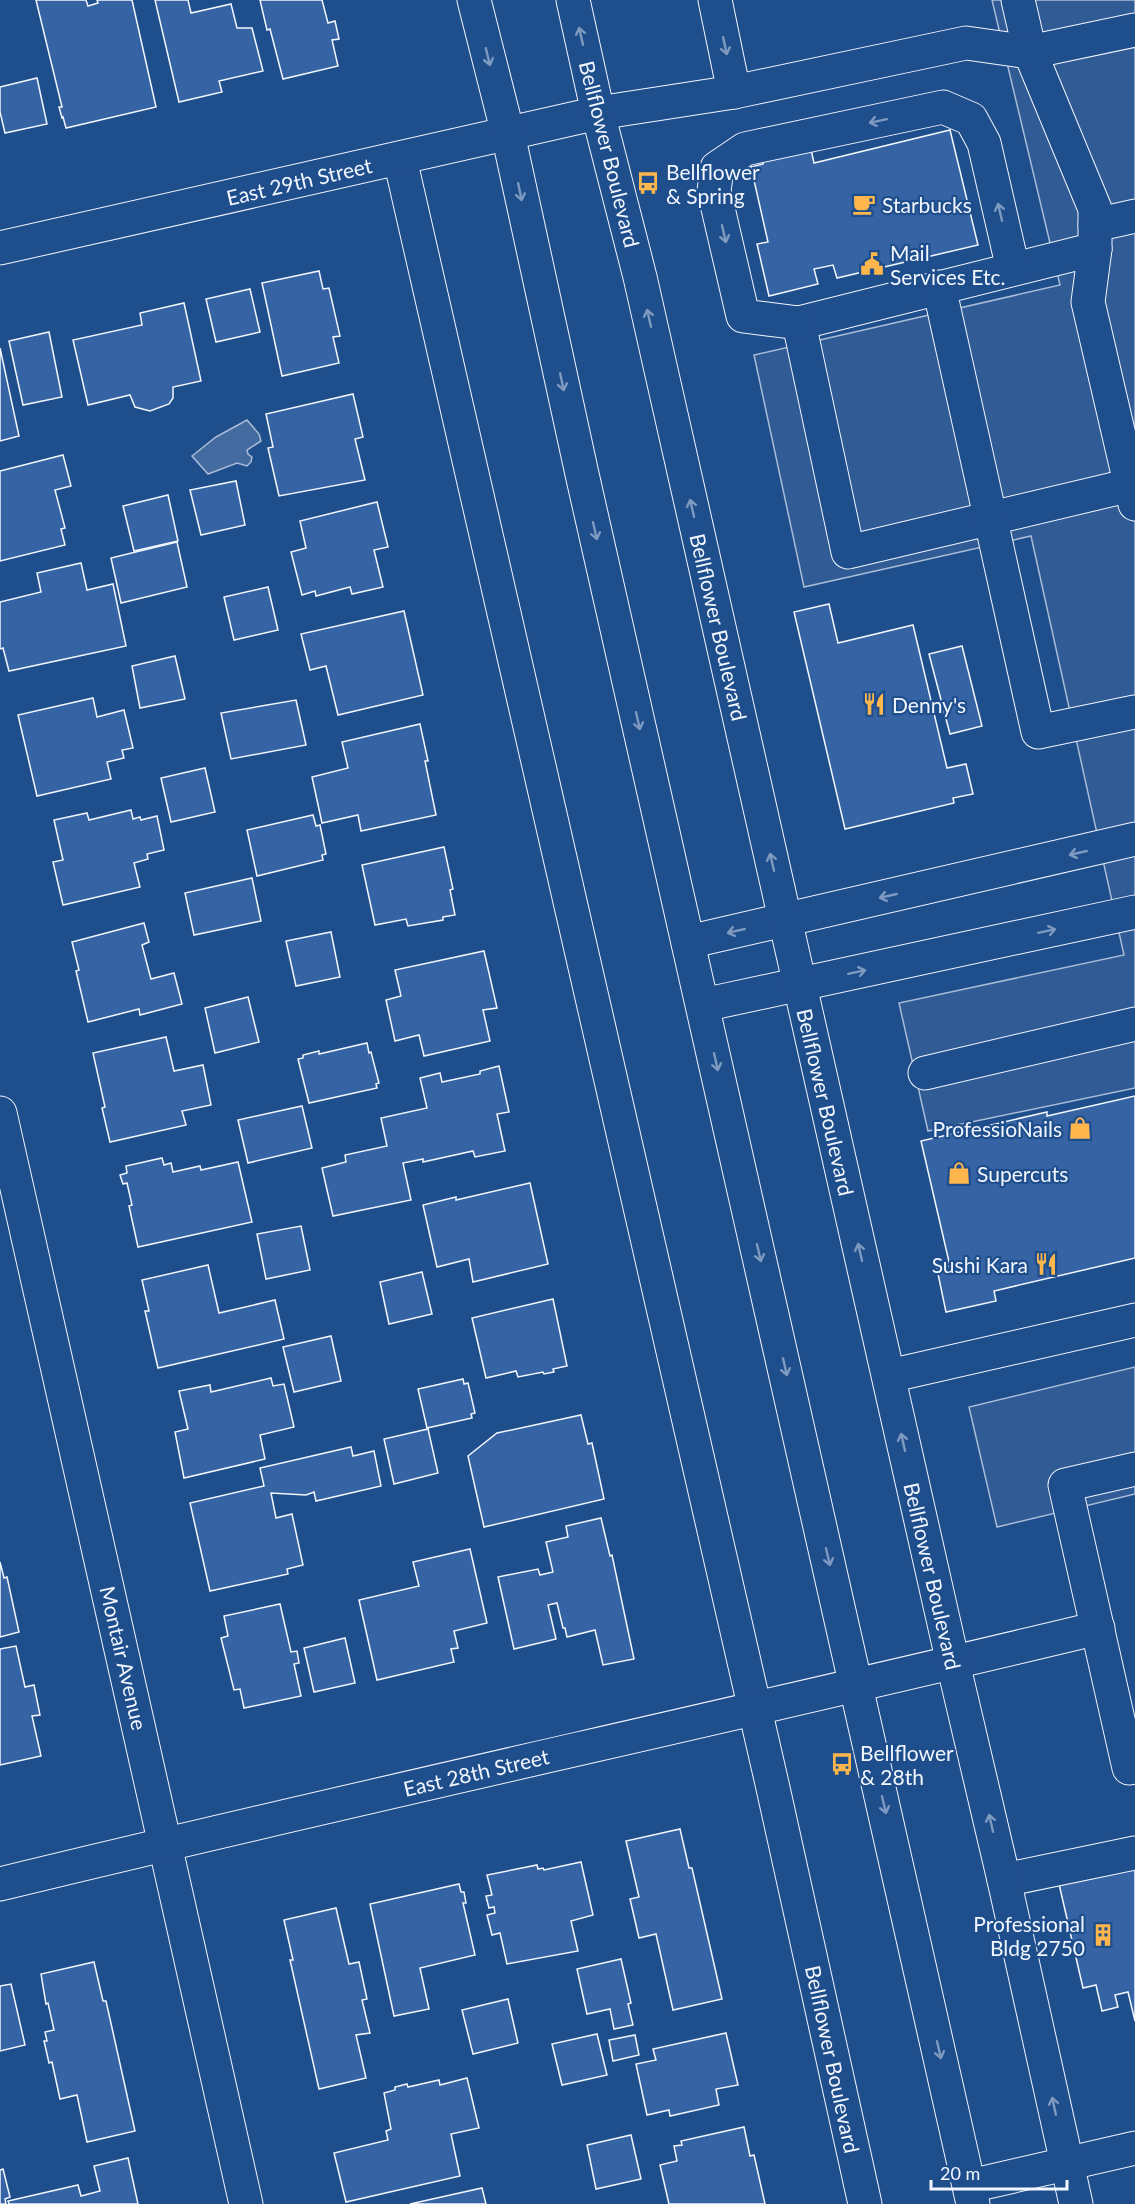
<svg xmlns="http://www.w3.org/2000/svg" width="1135" height="2204" font-family="Lato,sans-serif">
	<style>
		.built { fill: #305b95; stroke: #a8bbd7; stroke-width: 1.5 }
		.water { fill: #446ba0; stroke: #a8bbd7; stroke-width: 1.5 }
		.building { fill: #3563a3; stroke: #f2f6ff; stroke-width: 1.5 }
		.lines { fill: none; stroke-linecap: round; stroke-linejoin: round }
		.minor-casing { stroke: #f2f6ff; stroke-width: 35 }
		.major-casing { stroke: #f2f6ff; stroke-width: 35 }
		.minor { stroke: #1f4e8c; stroke-width: 33 }
		.major { stroke: #1f4e8c; stroke-width: 33 }
		.oneway { stroke: #7e9ac0 }
		.labels { text-anchor: middle; dominant-baseline: central; stroke-width: 4.5; stroke-linejoin: round; paint-order: stroke }
		.street-label { font-size: 21px; fill: #f2f6ff; stroke: #1f4e8c }
		.poi-label { font-size: 21px; fill: #f2f6ff; stroke: #1f4e8c; text-anchor: start }
	</style>
	<rect width="100%" height="100%" fill="#1f4e8c"/>
	<g class="built">
		<path d="M992,0H1135V1088L928,1131L899,1003L1124,955L1031,536L804,587L754,355L1060,285Z"/>
		<path d="M1135,1367V1494L997,1527L969,1407Z"/>
	</g>
	<path class="water" d="M247,420L259,434L261,441L247,450L248,454L252,457L251,462L247,466L237,463L208,474L192,456L216,437Z"/>
	<g class="building">
		<path d="M36,0H86L88,6L98,3L97,0H132L156,107L66,128L63,117L62,118L59,107H62Z"/>
		<path d="M155,0H188L191,13L231,4L237,28H252L263,71L219,81L222,92L179,102Z"/>
		<path d="M260,0H322L328,23L335,21L339,39L332,40L338,66L283,79L270,29L267,30Z"/>
		<path d="M37,78L47,124L5,133L0,112V87Z"/>
		<path d="M950,130L978,245L837,278L833,265L814,269L818,284L769,296L757,244L768,242L751,167L763,164L762,156L810,145L814,163Z"/>
		<path d="M319,271L323,289L329,288L340,336L333,337L339,363L282,376L262,283Z"/>
		<path d="M250,289L260,332L216,342L206,299Z"/>
		<path d="M184,303L201,381L173,387V398L169,404L150,411L135,407L130,395L88,405L73,340L142,325L140,313Z"/>
		<path d="M49,332L62,397L23,405L9,341Z"/>
		<path d="M0,348L19,436L0,441Z"/>
		<path d="M353,394L363,437L355,439L365,480L279,496L268,448L273,447L266,414Z"/>
		<path d="M63,455L71,486L55,490L65,528L61,529L65,545L0,561V471Z"/>
		<path d="M236,481L245,525L201,535L190,490Z"/>
		<path d="M168,495L178,541L134,551L123,506Z"/>
		<path d="M377,502L388,547L374,550L383,587L352,594L350,587L316,596L315,591L302,595L291,552L306,548L300,521Z"/>
		<path d="M177,542L187,587L121,603L111,558Z"/>
		<path d="M81,563L87,590L113,584L126,646L9,671L3,648L0,649V602L41,592L37,573Z"/>
		<path d="M268,587L278,630L234,640L224,597Z"/>
		<path d="M829,604L838,643L913,625L947,768L966,764L973,794L953,798L954,803L845,829L794,612Z"/>
		<path d="M404,611L423,695L338,715L326,666L310,670L301,634Z"/>
		<path d="M962,646L982,726L950,734L929,654Z"/>
		<path d="M175,656L185,699L140,708L132,666Z"/>
		<path d="M93,698L97,717L124,710L133,748L122,750L124,758L107,762L111,779L37,796L18,715Z"/>
		<path d="M296,700L306,745L231,759L221,713Z"/>
		<path d="M420,724L428,761H425L436,815L361,831L358,815L322,823L312,777L348,768L342,742Z"/>
		<path d="M205,768L215,812L171,822L161,778Z"/>
		<path d="M131,810L133,819L140,817L141,820L157,816L164,850L147,854L148,859L134,863L140,887L63,905L53,862L63,860L54,820L87,813L89,820Z"/>
		<path d="M313,815L316,826L320,825L326,854L322,855L323,860L257,876L247,830Z"/>
		<path d="M444,847L453,889L450,890L455,915L443,917V920L408,926L406,919L375,925L362,865Z"/>
		<path d="M252,878L261,921L194,935L185,893Z"/>
		<path d="M144,923L149,942L142,945L151,979L174,973L182,1004L140,1015L139,1009L88,1022L76,971L79,970L72,942Z"/>
		<path d="M331,932L340,977L296,986L286,941Z"/>
		<path d="M484,951L497,1008L483,1010L490,1041L424,1056L419,1035L395,1041L386,1000L401,996L395,970Z"/>
		<path d="M248,997L259,1042L215,1053L205,1008Z"/>
		<path d="M166,1037L174,1071L203,1065L211,1105L182,1111L186,1125L110,1142L102,1108L105,1107L93,1053Z"/>
		<path d="M367,1043L369,1053L371,1052L379,1083L376,1084L377,1088L309,1103L298,1059L303,1058V1055L319,1051V1054Z"/>
		<path d="M499,1066L509,1112L497,1114L505,1151L475,1157L473,1151L423,1162V1159L403,1163L411,1200L333,1216L322,1168L346,1162L345,1155L387,1146L381,1118L427,1108L420,1078L440,1073L442,1082L480,1074V1071Z"/>
		<path d="M1135,1096V1258L994,1291L996,1301L946,1312L937,1269L950,1266L921,1141L1047,1112V1116Z"/>
		<path d="M302,1106L312,1148L248,1163L238,1120Z"/>
		<path d="M162,1158L164,1165L171,1163L173,1172L200,1166L201,1170L238,1162L252,1222L138,1247L129,1206L132,1205L127,1183L123,1184L120,1175L127,1173L126,1166Z"/>
		<path d="M530,1183L548,1264L473,1282L469,1259L437,1267L423,1205L456,1197V1200Z"/>
		<path d="M301,1226L310,1270L266,1279L257,1234Z"/>
		<path d="M208,1265L219,1313L275,1300L284,1339L158,1368L145,1311H149L142,1280Z"/>
		<path d="M422,1272L432,1314L389,1324L380,1282Z"/>
		<path d="M553,1299L567,1366L553,1369L554,1372L544,1374L543,1372L518,1377L516,1371L486,1378L472,1318Z"/>
		<path d="M331,1336L341,1381L294,1392L283,1347Z"/>
		<path d="M271,1378L273,1386L284,1384L294,1427L260,1435L265,1459L184,1478L175,1432L188,1429L179,1391L210,1385L211,1392Z"/>
		<path d="M463,1379L464,1384L468,1383L475,1413L471,1414L472,1418L427,1428L418,1389Z"/>
		<path d="M581,1415L588,1444L592,1443L604,1499L484,1527L468,1456L497,1433Z"/>
		<path d="M428,1429L438,1473L394,1484L384,1439Z"/>
		<path d="M351,1447L353,1456L374,1451L381,1486L316,1501L314,1492L306,1495L271,1493L276,1518L292,1514L303,1565L287,1569L288,1574L210,1591L190,1503L264,1486L260,1468Z"/>
		<path d="M601,1518L610,1556L612,1555L634,1659L603,1665L595,1630L567,1637L565,1628H563L557,1603L548,1605L556,1639L514,1649L498,1577L538,1569L540,1575L553,1572L546,1542L568,1537L566,1526Z"/>
		<path d="M470,1549L487,1623L454,1631L458,1648L451,1649L454,1662L377,1680L359,1600L419,1586L413,1562Z"/>
		<path d="M0,1562L4,1578L7,1577L19,1632L0,1637Z"/>
		<path d="M280,1604L291,1652L297,1651L299,1663L294,1664L301,1696L244,1708L240,1689L234,1690L221,1638L228,1636L224,1616Z"/>
		<path d="M345,1638L355,1683L314,1692L304,1648Z"/>
		<path d="M16,1646L25,1687L34,1685L40,1715L32,1716L41,1756L0,1765V1649Z"/>
		<path d="M680,1829L689,1868H692L722,1999L673,2010L656,1934L639,1938L630,1899L639,1897L626,1841Z"/>
		<path d="M581,1862L593,1915L571,1921L578,1951L507,1964L500,1933L492,1935L487,1915L495,1913L494,1907L489,1908L486,1896L492,1895L487,1875L537,1865L538,1869L543,1868L544,1870Z"/>
		<path d="M1135,1867V2021L1128,1992L1115,1995L1118,2007L1102,2011L1096,1985L1083,1988L1059,1884Z"/>
		<path d="M459,1884L461,1892H464L466,1903H463L475,1955L420,1968L429,2009L394,2016L370,1904Z"/>
		<path d="M336,1908L349,1964L359,1962L367,1999L362,2000L370,2033L356,2035L366,2078L319,2089L290,1960H293L284,1920Z"/>
		<path d="M621,1959L631,2003L628,2004L633,2025L614,2029L610,2009L587,2014L577,1969Z"/>
		<path d="M94,1962L103,2001H106L135,2131L87,2142L77,2095L60,2099L52,2062L49,2063L44,2041H47L45,2032L54,2030L48,2003L46,2004L41,1974Z"/>
		<path d="M11,1984L25,2045L0,2051V1986Z"/>
		<path d="M508,1999L518,2043L473,2054L462,2010Z"/>
		<path d="M726,2033L738,2085L716,2089L719,2105L670,2116L669,2110L647,2115L636,2064L656,2060L653,2049Z"/>
		<path d="M597,2034L607,2075L562,2085L552,2044Z"/>
		<path d="M635,2035L639,2055L613,2061L609,2040Z"/>
		<path d="M467,2078L479,2128L451,2134L460,2176L346,2202L334,2153L388,2140L386,2131L391,2129L384,2093L395,2090V2087L407,2084L408,2087L439,2080L440,2085Z"/>
		<path d="M744,2127L750,2156L754,2155L765,2204H669L660,2165L677,2161L674,2146L682,2145L681,2141Z"/>
		<path d="M631,2135L641,2179L596,2189L587,2145Z"/>
		<path d="M128,2158L138,2204H9L8,2201L78,2185L81,2196L100,2191L94,2166Z"/>
		<path d="M3,2169L10,2197L5,2199L6,2204H0V2170Z"/>
		<path d="M482,2188L486,2204H410Z"/>
	</g>
	<g class="lines">
		<g class="minor-casing">
			<g id="minor">
				<path d="M715,0L734,92"/>
				<path d="M1018,0L1030,52L1095,209V249L1088,302L1135,504"/>
				<path d="M400,159L773,1788L865,2204"/>
				<path d="M1095,225L1135,216"/>
				<path d="M0,248L598,113L734,92L966,43L1030,52L1135,30"/>
				<path d="M1095,249L799,323L848,552L1135,484"/>
				<path d="M939,287L1038,732L1135,712"/>
				<path d="M799,323L743,316L714,191L717,168L745,149L943,107L971,119L984,143L1013,269"/>
				<path d="M688,942L1135,839"/>
				<path d="M703,1005L1135,912"/>
				<path d="M925,1073L1135,1024"/>
				<path d="M0,1113L246,2204"/>
				<path d="M889,1376L1135,1320"/>
				<path d="M1135,1469L1065,1485L1129,1768L1135,1767"/>
				<path d="M1004,1880L1135,1853"/>
				<path d="M0,1884C365,1795 733,1716 1098,1628"/>
				<path d="M970,2186L1135,2148"/>
			</g>
		</g>
		<g class="major-casing">
			<g id="major">
				<path d="M474,0L508,134L582,474L973,2204"/>
				<path d="M573,0L598,113L640,277L953,1663L1004,1880L1076,2204"/>
			</g>
		</g>
		<use href="#minor" class="minor"/>
		<use href="#major" class="major"/>
	</g>
	<defs><path id="oneway-shaft" d="M-6 0H5M1.5-3L5.5 0L1.5 3" fill="none" stroke-width="1.6" stroke-linecap="round" stroke-linejoin="round" transform="scale(1.5)"/></defs>
	<g class="oneway">
		<use href="#oneway-shaft" transform="translate(581 36) rotate(-103)"/>
		<use href="#oneway-shaft" transform="translate(725 46) rotate(78)"/>
		<use href="#oneway-shaft" transform="translate(488 57) rotate(76)"/>
		<use href="#oneway-shaft" transform="translate(878 121) rotate(168)"/>
		<use href="#oneway-shaft" transform="translate(520 192) rotate(78)"/>
		<use href="#oneway-shaft" transform="translate(1000 212) rotate(-103)"/>
		<use href="#oneway-shaft" transform="translate(724 234) rotate(77)"/>
		<use href="#oneway-shaft" transform="translate(649 318) rotate(-103)"/>
		<use href="#oneway-shaft" transform="translate(562 382) rotate(78)"/>
		<use href="#oneway-shaft" transform="translate(692 508) rotate(-103)"/>
		<use href="#oneway-shaft" transform="translate(595 531) rotate(77)"/>
		<use href="#oneway-shaft" transform="translate(638 721) rotate(77)"/>
		<use href="#oneway-shaft" transform="translate(1078 853) rotate(167)"/>
		<use href="#oneway-shaft" transform="translate(772 862) rotate(-103)"/>
		<use href="#oneway-shaft" transform="translate(888 896) rotate(167)"/>
		<use href="#oneway-shaft" transform="translate(736 931) rotate(167)"/>
		<use href="#oneway-shaft" transform="translate(1047 931) rotate(-12)"/>
		<use href="#oneway-shaft" transform="translate(857 972) rotate(-12)"/>
		<use href="#oneway-shaft" transform="translate(716 1062) rotate(77)"/>
		<use href="#oneway-shaft" transform="translate(860 1252) rotate(-103)"/>
		<use href="#oneway-shaft" transform="translate(759 1253) rotate(77)"/>
		<use href="#oneway-shaft" transform="translate(785 1367) rotate(77)"/>
		<use href="#oneway-shaft" transform="translate(903 1442) rotate(-103)"/>
		<use href="#oneway-shaft" transform="translate(828 1557) rotate(77)"/>
		<use href="#oneway-shaft" transform="translate(884 1805) rotate(77)"/>
		<use href="#oneway-shaft" transform="translate(991 1823) rotate(-103)"/>
		<use href="#oneway-shaft" transform="translate(939 2050) rotate(77)"/>
		<use href="#oneway-shaft" transform="translate(1054 2106) rotate(-102)"/>
	</g>
	<defs>
		<g id="bus-bare" transform="scale(1.8)"><path d="M-5-6H5V4H4V6H2V4H-2V6H-4V4H-5ZM-3.5-4V0h7V-4ZM-3.5 1.2v1.5H-2V1.2ZM2 1.2v1.5H3.5V1.2Z" fill="#ffb74d" stroke="#1f4e8c" stroke-width="2.5" paint-order="stroke"/></g>
		<g id="cafe-bare" transform="scale(1.8)"><path d="M-5.5-4.5H6V0H3Q3 3.5 0 3.5H-2.5Q-5.5 3.5-5.5 0ZM3-3.2v2h1.7v-2ZM-6 4.5H4V6H-6Z" fill="#ffb74d" stroke="#1f4e8c" stroke-width="2.5" paint-order="stroke"/></g>
		<g id="civic-bare" transform="scale(1.8)"><path d="M-.6-6.5H3V-4.5H.6V-3L4-1V1h2V6H-6V1h2V-1L-.6-3ZM-1.2 2.5V6h2.4V2.5Z" fill="#ffb74d" stroke="#1f4e8c" stroke-width="2.5" paint-order="stroke"/></g>
		<g id="restaurant-bare" transform="scale(1.8)"><path d="M-5-6h1v4h1v-4h1v4h1v-4h1v5L-1.5 .5V6h-2V.5L-5-1ZM5-6V6H3V1.5H1.5Q1.5-4 5-6Z" fill="#ffb74d" stroke="#1f4e8c" stroke-width="2.5" paint-order="stroke"/></g>
		<g id="shop-bare" transform="scale(1.8)"><path d="M-5-2.5h2.3a2.7 3.5 0 0 1 5.4 0H5L5.5 6h-11ZM-1.5-2.5h3a1.5 2.3 0 0 0-3 0Z" fill="#ffb74d" stroke="#1f4e8c" stroke-width="2.5" paint-order="stroke"/></g>
		<g id="building-bare" transform="scale(1.8)"><path d="M-4-6H4V6H1V3H-1V6H-4ZM-2.5-4.3h1.7v1.8h-1.7ZM.8-4.3h1.7v1.8H.8ZM-2.5-1h1.7V.8h-1.7ZM.8-1h1.7V.8H.8Z" fill="#ffb74d" stroke="#1f4e8c" stroke-width="2.5" paint-order="stroke"/></g>
	</defs>
	<g fill-rule="evenodd">
		<use href="#bus-bare" x="648" y="183"/>
		<use href="#cafe-bare" x="864" y="204"/>
		<use href="#civic-bare" x="872" y="264"/>
		<use href="#restaurant-bare" x="874" y="704"/>
		<use href="#shop-bare" x="1080" y="1128"/>
		<use href="#shop-bare" x="959" y="1173"/>
		<use href="#restaurant-bare" x="1046" y="1264"/>
		<use href="#bus-bare" x="842" y="1764"/>
		<use href="#building-bare" x="1103" y="1935"/>
	</g>
	<g class="labels">
		<g class="street-label">
			<text transform="translate(610 154) rotate(76)">Bellflower Boulevard</text>
			<text transform="translate(299 181) rotate(-13)">East 29th Street</text>
			<text transform="translate(719 627) rotate(77)">Bellflower Boulevard</text>
			<text transform="translate(826 1102) rotate(77)">Bellflower Boulevard</text>
			<text transform="translate(933 1576) rotate(77)">Bellflower Boulevard</text>
			<text transform="translate(124 1658) rotate(77)">Montair Avenue</text>
			<text transform="translate(476 1772) rotate(-13)">East 28th Street</text>
			<text transform="translate(833 2059) rotate(78)">Bellflower Boulevard</text>
		</g>
		<g class="poi-label">
			<text x="666" y="171">Bellflower<tspan x="666" dy="24">&amp; Spring</tspan></text>
			<text x="882" y="204">Starbucks</text>
			<text x="890" y="252">Mail<tspan x="890" dy="24">Services Etc.</tspan></text>
			<text x="892" y="704">Denny's</text>
			<text x="1062" y="1128" text-anchor="end">ProfessioNails</text>
			<text x="977" y="1173">Supercuts</text>
			<text x="1028" y="1264" text-anchor="end">Sushi Kara</text>
			<text x="860" y="1752">Bellflower<tspan x="860" dy="24">&amp; 28th</tspan></text>
			<text x="1085" y="1923" text-anchor="end">Professional<tspan x="1085" dy="24">Bldg 2750</tspan></text>
		</g>
	</g>
	<path d="M931 2180v9h136v-9" fill="none" stroke="#f2f6ff" stroke-width="3"/>
	<text x="940" y="2180" font-size="18" fill="#f2f6ff" stroke="#1f4e8c" stroke-width="4.5" paint-order="stroke">20 m</text>
</svg>
